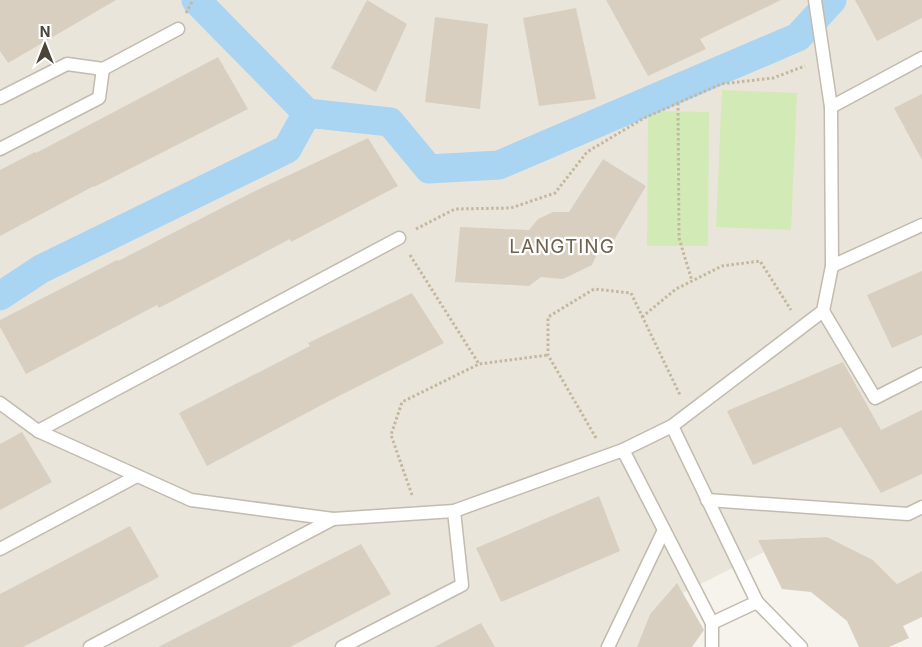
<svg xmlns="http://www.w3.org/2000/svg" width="922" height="647" font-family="Inter,sans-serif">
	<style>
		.residential { fill: #eae5da }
		.green { fill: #d2eab5 }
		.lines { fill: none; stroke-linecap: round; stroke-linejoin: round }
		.canal { stroke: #a9d4f2; stroke-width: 29 }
		.building { fill: #d8cfc1 }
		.lane-casing { stroke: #c2bbae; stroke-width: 15 }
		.path { stroke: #c4b79f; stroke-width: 3; stroke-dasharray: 2.5 2.5; stroke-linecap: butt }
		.lane { stroke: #fff; stroke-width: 12 }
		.labels { text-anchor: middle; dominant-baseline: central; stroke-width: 4.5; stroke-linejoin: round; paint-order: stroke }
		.quarter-label { font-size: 19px; letter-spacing: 1px; fill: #6e6250; stroke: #fff }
	</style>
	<rect width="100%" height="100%" fill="#f6f3ec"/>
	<path class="residential" d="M0,0H922V571L897,584L873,560L827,537L758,540L764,552L683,593L676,584L650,614L637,647H0Z"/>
	<g class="green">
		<path d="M722,90L797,93L791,230L716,227Z"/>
		<path d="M648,111L709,112L708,246H647Z"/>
	</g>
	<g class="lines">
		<g class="canal">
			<path d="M196,0L307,113L390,122L429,169L499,165L798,37L832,0"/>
			<path d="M0,296L41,269L287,149L307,113"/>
		</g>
	</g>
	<g class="building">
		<path d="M0,0H116L8,63L0,51Z"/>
		<path d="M367,0L407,24L376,92L331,68Z"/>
		<path d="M606,0H781L700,39L706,49L648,76Z"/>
		<path d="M855,0H922V18L877,41Z"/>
		<path d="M576,8L596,99L539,106L523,18Z"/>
		<path d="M435,17L488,24L480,109L425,102Z"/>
		<path d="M218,57L248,109L94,187V186L0,236V170L35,152L36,153Z"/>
		<path d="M922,94V160L894,108Z"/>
		<path d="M368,138L398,186L291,242L290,239L159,308L157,305L26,374L0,327V320L117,260L118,261L251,193Z"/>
		<path d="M603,159L646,186L614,240L601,246L592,265L563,279L541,277L529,286L455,282L460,227L529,230L538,219L553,212H569Z"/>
		<path d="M922,271V335L892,348L867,295Z"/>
		<path d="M412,293L444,343L329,401L207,466L179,413L310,346L308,343Z"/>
		<path d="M843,362L881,430L922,410V474L881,493L841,427L753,465L727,411Z"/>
		<path d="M22,432L52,482L0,510V444Z"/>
		<path d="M599,496L620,551L501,602L476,548Z"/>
		<path d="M130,526L159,577L23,647H0V594Z"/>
		<path d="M827,537L873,560L897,584L922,571V617L903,626L909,638L889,647H859L847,621L811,592L782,589L758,540Z"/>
		<path d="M361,544L391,594L290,647H158Z"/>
		<path d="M677,583L704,630L692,647H637L650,614Z"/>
		<path d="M481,623L495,647H434Z"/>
	</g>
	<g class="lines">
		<g class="lane-casing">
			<g id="lane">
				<path d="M0,98L67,64L103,69L178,29"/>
				<path d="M831,107L922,58"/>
				<path d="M0,149L99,98L103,69"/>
				<path d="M832,266L922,225"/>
				<path d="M823,311L875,398L922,374"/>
				<path d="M0,403L38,431L191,500L333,519L454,511L623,450L672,426L823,311L832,266L831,107L815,0"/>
				<path d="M672,426L757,602L801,647"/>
				<path d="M38,431L399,238"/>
				<path d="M623,450L712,623V647"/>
				<path d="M707,500L908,514L922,507"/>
				<path d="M0,549L137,476"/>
				<path d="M712,623L757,602"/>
				<path d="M90,647L333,519"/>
				<path d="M342,647L462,585L454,511"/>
				<path d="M608,647L664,530"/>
			</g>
		</g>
		<g class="path">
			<path d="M186,13L193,0"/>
			<path d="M678,103L679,238L692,281"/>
			<path d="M416,229L455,209L511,208L555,193L587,152L644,118L721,84L773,78L805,66"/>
			<path d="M410,255L479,364"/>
			<path d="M642,317L676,289L722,266L760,261L791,310"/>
			<path d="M596,438L548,355V317L594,289L631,293L680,395"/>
			<path d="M412,495L391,435L402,402L479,364L548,355"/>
		</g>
		<use href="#lane" class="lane"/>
	</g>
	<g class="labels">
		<g class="quarter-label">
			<text x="562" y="246">LANGTING</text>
		</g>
	</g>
	<g transform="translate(45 45)" stroke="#ffffff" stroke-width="4" paint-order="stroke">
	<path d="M0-4L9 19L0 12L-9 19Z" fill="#4b4439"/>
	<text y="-8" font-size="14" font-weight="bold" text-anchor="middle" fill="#4b4439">N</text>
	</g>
</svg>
